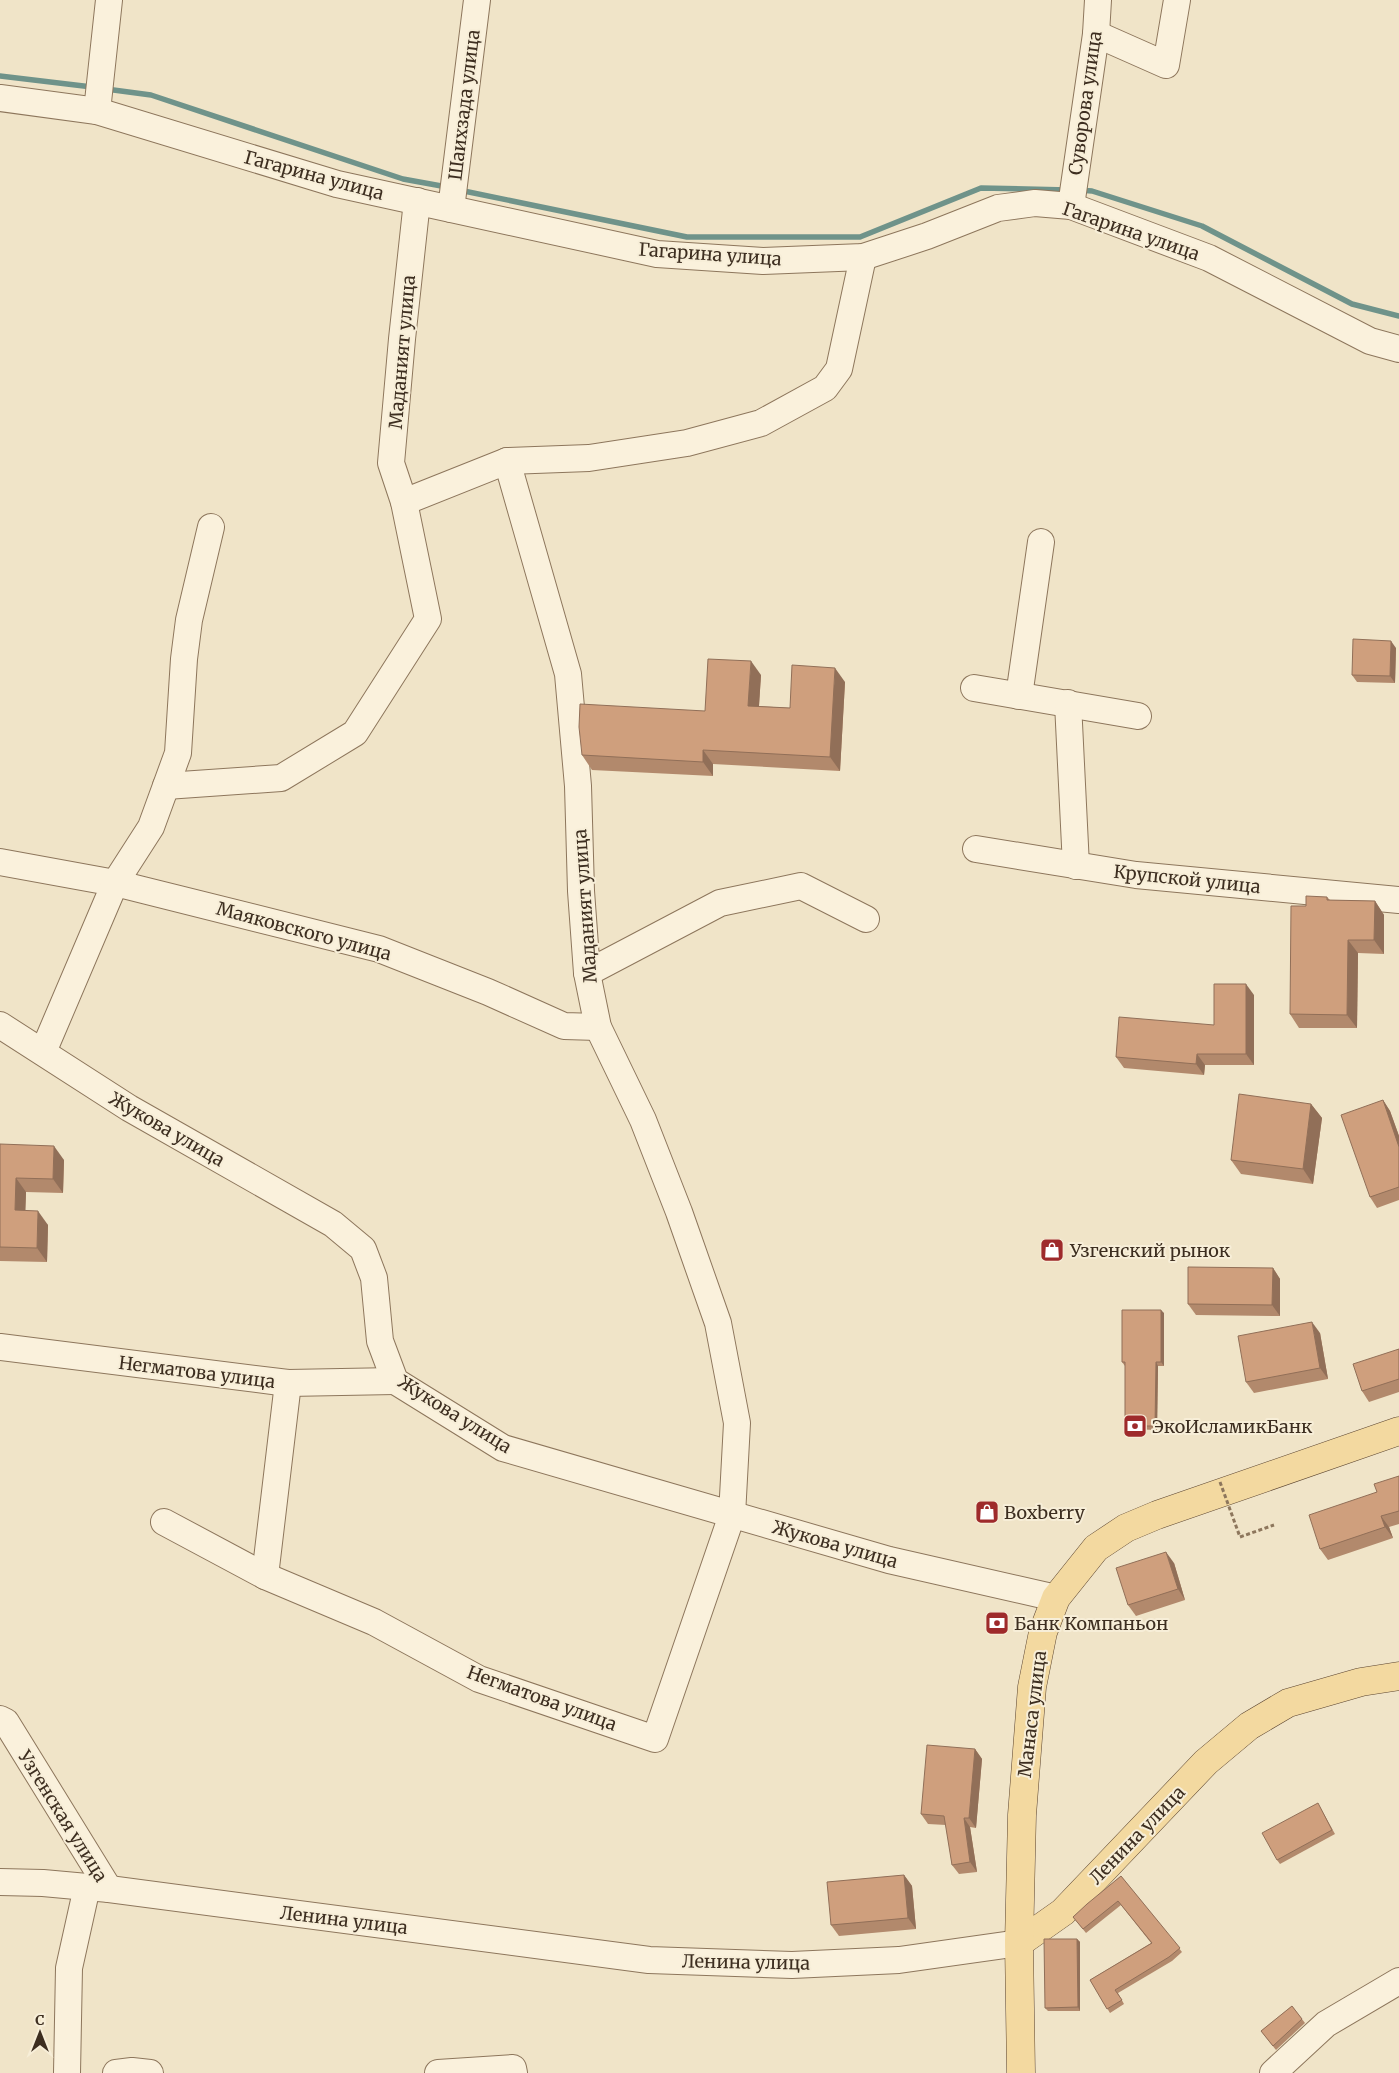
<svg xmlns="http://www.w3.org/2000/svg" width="1399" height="2073" font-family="Merriweather,serif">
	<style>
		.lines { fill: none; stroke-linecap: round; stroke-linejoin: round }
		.stream { stroke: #6f938a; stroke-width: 5.5 }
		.minor-casing { stroke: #8d765c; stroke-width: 28 }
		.major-casing { stroke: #5b4430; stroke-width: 29 }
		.path { stroke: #8d765c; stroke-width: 3; stroke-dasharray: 4 2.5; stroke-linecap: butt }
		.minor { stroke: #faf1dc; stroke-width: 26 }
		.major { stroke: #f3d9a0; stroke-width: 28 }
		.path-bridge { stroke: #8d765c; stroke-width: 3; stroke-dasharray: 4 2.5; stroke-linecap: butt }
		.wall { fill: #b2896c }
		.shaded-wall { fill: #916f58 }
		.building { fill: #cf9f7d; stroke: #916f58 }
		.labels { text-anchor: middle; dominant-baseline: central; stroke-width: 4; stroke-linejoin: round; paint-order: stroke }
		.street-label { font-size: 18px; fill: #3d2e20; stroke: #f7eed8 }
		.poi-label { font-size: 18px; fill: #3d2e20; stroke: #f7eed8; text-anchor: start }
	</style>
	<rect width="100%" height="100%" fill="#f0e4c8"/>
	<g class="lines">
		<g class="stream">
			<path d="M0,76L92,87"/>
			<path d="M106,89L151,95L403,179L447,187"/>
			<path d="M459,190L687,237H860L981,188L1068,190"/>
			<path d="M1079,190L1092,191L1202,226L1352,304L1399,316"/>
		</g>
		<g class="minor-casing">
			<g id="minor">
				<path d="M1096,34L1166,65L1177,0"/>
				<path d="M0,98L97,111L337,184L657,254L763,261L863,257L927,236L998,208L1035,203L1071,206L1209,258L1370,341L1399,349"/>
				<path d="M97,111L109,0"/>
				<path d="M1071,206L1096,34L1098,0"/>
				<path d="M451,209L477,0"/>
				<path d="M404,502L507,461L589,458L687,443L761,423L825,388L839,369L863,257"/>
				<path d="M974,688L1138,716"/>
				<path d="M1019,696L1041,542"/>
				<path d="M1068,703L1076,866"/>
				<path d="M166,786L281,778L355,733L428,619L404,502L391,463L402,339L417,201"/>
				<path d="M976,849L1136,875L1399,900"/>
				<path d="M0,862L115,883L379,949L488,992L564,1026L598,1027"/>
				<path d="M587,973L720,903L801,886L866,919"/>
				<path d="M0,1025L129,1108L333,1224L363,1249L374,1278L380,1341L395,1381L503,1448L889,1560L1056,1598"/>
				<path d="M43,1052L115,883L151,827L178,753L184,659L189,620L211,527"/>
				<path d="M0,1347L288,1383L395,1381"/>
				<path d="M164,1522L265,1576L374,1622L479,1679L655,1739L732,1515L737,1423L718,1323L679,1212L643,1120L598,1027L587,973L581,891L578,786L568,674L507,461"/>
				<path d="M265,1576L288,1383"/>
				<path d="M0,1719L6,1722L109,1889"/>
				<path d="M0,1882L43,1883L109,1889L649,1960L792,1965L899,1960L1019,1943"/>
				<path d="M67,2073L69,1968L87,1887"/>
				<path d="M116,2073L132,2071L150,2073"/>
				<path d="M438,2073L513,2068L514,2073"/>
				<path d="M1273,2073L1326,2024L1399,1981"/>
			</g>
		</g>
		<g class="major-casing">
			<g id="major">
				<path d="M1019,1943L1063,1912L1206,1762L1249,1726L1288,1703L1361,1682L1399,1676"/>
				<path d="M1021,2073L1019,1943L1022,1815L1032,1687L1043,1632L1056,1598L1096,1548L1126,1528L1157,1515L1399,1431"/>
			</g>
		</g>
		<path class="path" d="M1240,1537L1274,1525"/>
		<use href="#minor" class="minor"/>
		<use href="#major" class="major"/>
		<path class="path-bridge" d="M1220,1482L1240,1537"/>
	</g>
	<g class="wall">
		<path d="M1396,648L1395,683L1357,682L1352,675Z"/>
		<path d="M761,675L759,706L790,708L845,682L840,771L713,764V776L592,770L582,755L705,711Z"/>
		<path d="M1327,897L1330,900L1375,901L1384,915V954L1358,953L1357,1028H1299L1290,1014L1306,906Z"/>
		<path d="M1254,995V1065H1205L1204,1075L1124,1068L1116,1057L1214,1025Z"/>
		<path d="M1383,1100L1390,1111L1399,1136V1200L1377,1208L1370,1197Z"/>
		<path d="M1311,1104L1322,1118L1313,1184L1241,1174L1231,1160Z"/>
		<path d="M0,1144L64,1160L63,1193L26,1192L25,1211L48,1225L47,1262L0,1261Z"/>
		<path d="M1273,1268L1280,1279V1316L1196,1315L1188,1304Z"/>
		<path d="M1164,1313V1366H1158L1157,1430L1127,1429L1125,1426V1366L1122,1362Z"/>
		<path d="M1320,1333L1328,1379L1254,1393L1246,1382Z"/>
		<path d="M1399,1349V1392L1369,1402L1362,1391Z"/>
		<path d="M1399,1476V1524L1389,1527L1393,1538L1328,1560L1320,1549L1377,1492Z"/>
		<path d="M1174,1563L1185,1600L1136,1616L1128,1605Z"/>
		<path d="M975,1749L982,1759L976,1828L970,1827L977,1872L959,1874L952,1865L946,1825L928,1824L921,1814Z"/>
		<path d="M1320,1807L1335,1834L1280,1864L1277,1860Z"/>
		<path d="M904,1875L912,1886L916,1929L839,1936L831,1925Z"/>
		<path d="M1121,1876L1182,1952L1172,1961L1118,1993L1124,2004L1110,2013L1090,1980L1151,1943L1121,1905L1086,1933L1073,1917Z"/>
		<path d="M1077,1939L1080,1942V2011H1048L1045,2008Z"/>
		<path d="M1292,2006L1305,2023L1276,2050L1261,2031Z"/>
	</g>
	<g class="shaded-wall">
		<path d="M1391,641L1396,648L1395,683L1390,676Z"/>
		<path d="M751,661L761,675L758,720L748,706Z"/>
		<path d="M835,668L845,682L840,771L830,757Z"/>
		<path d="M703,750L713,764V776L703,762Z"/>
		<path d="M1375,901L1384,915V954L1374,940Z"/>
		<path d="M1348,940L1358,953L1357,1028L1347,1015Z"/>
		<path d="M1246,984L1254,995V1065L1246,1054Z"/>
		<path d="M1197,1054L1205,1065L1204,1075L1196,1064Z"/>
		<path d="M1383,1100L1390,1111L1399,1136V1147Z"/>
		<path d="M1311,1104L1322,1118L1313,1184L1303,1169Z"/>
		<path d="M54,1146L64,1160L63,1193L53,1179Z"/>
		<path d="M16,1178L26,1192L25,1225L15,1210Z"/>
		<path d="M38,1211L48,1225L47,1262L37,1248Z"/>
		<path d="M1273,1268L1280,1279V1316L1272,1305Z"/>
		<path d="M1161,1310L1164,1313V1366L1161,1362Z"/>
		<path d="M1312,1322L1320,1333L1328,1379L1320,1368Z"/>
		<path d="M1156,1362L1158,1366L1157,1430L1155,1426Z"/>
		<path d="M1381,1516L1389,1527L1393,1538L1385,1527Z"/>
		<path d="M1166,1552L1174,1563L1185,1600L1178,1589Z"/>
		<path d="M975,1749L982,1759L976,1828L969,1818Z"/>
		<path d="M964,1818L970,1827L977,1872L970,1862Z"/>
		<path d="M904,1875L912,1886L916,1929L908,1918Z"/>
		<path d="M1077,1939L1080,1942V2011L1078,2007Z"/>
	</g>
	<g class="building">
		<path d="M1353,639L1391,641L1390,676L1352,675Z"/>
		<path d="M708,659L751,661L748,706L790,708L792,665L835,668L830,757L703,750V762L582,755L579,727L580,704L705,711Z"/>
		<path d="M1306,896L1327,897V900L1375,901L1374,940H1348L1347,1015L1290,1014L1291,906H1306Z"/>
		<path d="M1214,984H1246V1054H1197L1196,1064L1116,1057L1119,1017L1214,1025Z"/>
		<path d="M1239,1094L1311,1104L1303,1169L1231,1160Z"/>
		<path d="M1383,1100L1399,1147V1187L1370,1197L1341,1115Z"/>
		<path d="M0,1144L54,1146L53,1179L16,1178L15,1210L38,1211L37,1248L0,1247Z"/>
		<path d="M1188,1267L1273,1268L1272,1305L1188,1304Z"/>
		<path d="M1122,1310H1161V1362H1156L1155,1426H1125V1362H1122Z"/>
		<path d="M1312,1322L1320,1368L1246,1382L1238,1336Z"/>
		<path d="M1399,1349V1379L1362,1391L1353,1364Z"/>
		<path d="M1399,1476V1511L1381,1516L1385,1527L1320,1549L1309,1515L1377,1492L1374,1484Z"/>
		<path d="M1166,1552L1178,1589L1128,1605L1116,1568Z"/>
		<path d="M927,1745L975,1749L969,1818H964L970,1862L952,1865L944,1816L921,1814Z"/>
		<path d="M1318,1803L1332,1830L1277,1860L1262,1833Z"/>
		<path d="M904,1875L908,1918L831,1925L827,1882Z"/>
		<path d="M1121,1876L1180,1948L1169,1957L1115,1990L1122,2000L1107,2009L1090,1980L1152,1943L1118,1901L1083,1929L1073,1917L1087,1904Z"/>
		<path d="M1044,1939H1077L1078,2007L1045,2008Z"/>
		<path d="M1292,2006L1302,2019L1273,2046L1261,2031Z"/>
	</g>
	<defs>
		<g id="shop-square" transform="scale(1.25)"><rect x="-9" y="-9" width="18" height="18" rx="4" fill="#9e2a2b" stroke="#f7eed8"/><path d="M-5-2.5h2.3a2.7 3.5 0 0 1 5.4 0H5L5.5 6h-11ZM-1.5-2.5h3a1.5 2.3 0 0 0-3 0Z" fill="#fff"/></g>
		<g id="bank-square" transform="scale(1.25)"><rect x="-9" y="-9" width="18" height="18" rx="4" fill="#9e2a2b" stroke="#f7eed8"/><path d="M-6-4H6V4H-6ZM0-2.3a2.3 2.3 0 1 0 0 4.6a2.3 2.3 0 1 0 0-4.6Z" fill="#fff"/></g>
	</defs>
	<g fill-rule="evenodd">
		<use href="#shop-square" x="1052" y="1250"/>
		<use href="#bank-square" x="1135" y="1426"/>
		<use href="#shop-square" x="987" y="1512"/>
		<use href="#bank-square" x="997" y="1623"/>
	</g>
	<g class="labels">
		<g class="street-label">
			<text transform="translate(1085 103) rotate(-82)">Суворова улица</text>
			<text transform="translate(464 105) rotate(-83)">Шаихзада улица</text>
			<text transform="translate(314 175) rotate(15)">Гагарина улица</text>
			<text transform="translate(1131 231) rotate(19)">Гагарина улица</text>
			<text transform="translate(710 254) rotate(4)">Гагарина улица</text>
			<text transform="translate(402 352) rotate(-85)">Маданият улица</text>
			<text transform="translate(1187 879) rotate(6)">Крупской улица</text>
			<text transform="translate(585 906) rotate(-94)">Маданият улица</text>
			<text transform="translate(304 931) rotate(15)">Маяковского улица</text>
			<text transform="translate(167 1129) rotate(30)">Жукова улица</text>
			<text transform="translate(197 1372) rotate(7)">Негматова улица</text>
			<text transform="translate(455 1414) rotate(32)">Жукова улица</text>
			<text transform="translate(835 1544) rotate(16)">Жукова улица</text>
			<text transform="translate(542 1698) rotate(20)">Негматова улица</text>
			<text transform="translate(1032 1714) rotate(-83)">Манаса улица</text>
			<text transform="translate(63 1816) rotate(58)">Узгенская улица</text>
			<text transform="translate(1137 1835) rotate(-46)">Ленина улица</text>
			<text transform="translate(344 1920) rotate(7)">Ленина улица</text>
			<text transform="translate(746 1962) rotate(1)">Ленина улица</text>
		</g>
		<g class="poi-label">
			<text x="1070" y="1250">Узгенский рынок</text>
			<text x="1152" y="1426">ЭкоИсламикБанк</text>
			<text x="1004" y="1512">Boxberry</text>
			<text x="1014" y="1623">Банк Компаньон</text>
		</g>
	</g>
	<g transform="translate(40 2033)" stroke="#f7eed8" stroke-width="4" paint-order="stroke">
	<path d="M0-4L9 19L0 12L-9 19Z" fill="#3d2e20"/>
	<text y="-8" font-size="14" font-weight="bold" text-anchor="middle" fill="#3d2e20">С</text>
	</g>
</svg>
